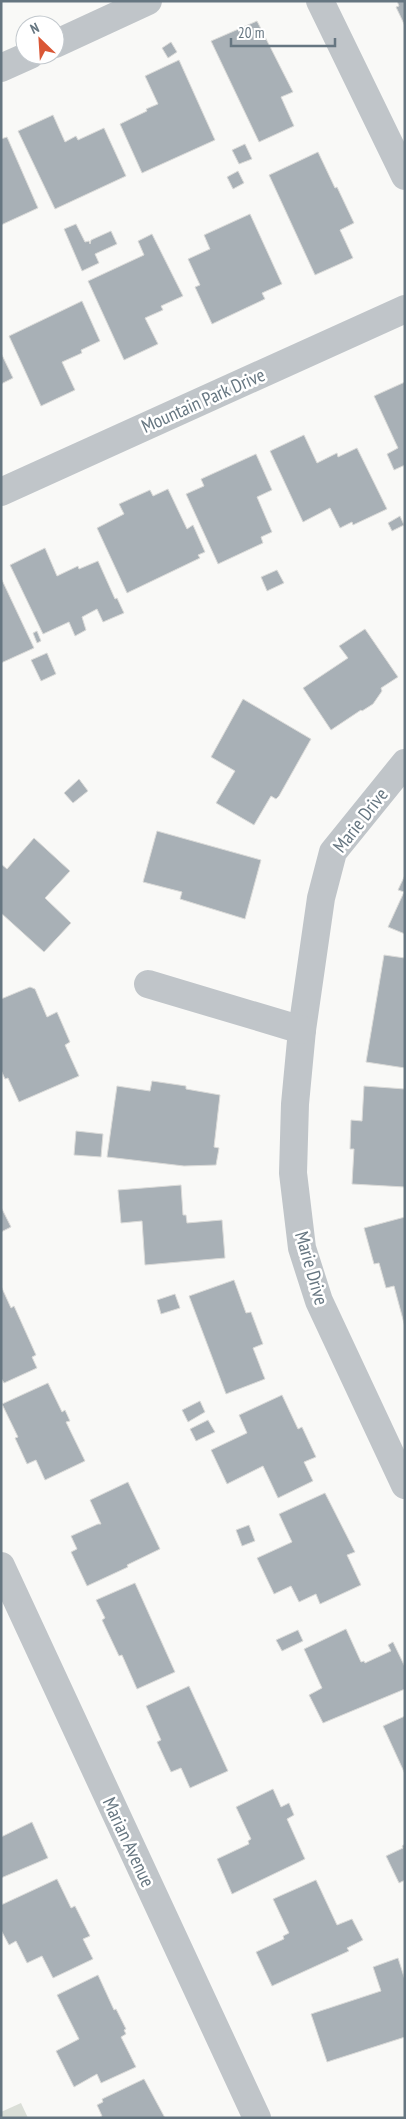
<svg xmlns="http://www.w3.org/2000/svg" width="406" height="2119" font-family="'PT Sans Narrow',sans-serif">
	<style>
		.green { fill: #daded7 }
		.building { fill: #a8b0b6; stroke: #dbdbd9 }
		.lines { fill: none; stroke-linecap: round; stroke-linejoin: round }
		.street { stroke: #c0c5c9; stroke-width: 28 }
		.labels { text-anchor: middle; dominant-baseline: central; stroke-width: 5; stroke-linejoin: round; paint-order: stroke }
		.street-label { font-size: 19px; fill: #667681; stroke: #fff }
	</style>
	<rect width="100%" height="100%" fill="#f9f9f7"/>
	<path class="green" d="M21,2103L28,2118H1V2112Z"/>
	<g class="building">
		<path d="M397,1H405V26L396,7L399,6Z"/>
		<path d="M257,21L293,92L281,97L294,126L259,142L211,41Z"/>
		<path d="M171,42L177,52L168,58L162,48Z"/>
		<path d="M179,60L215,140L142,173L120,124L147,111L146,109L158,104L145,76Z"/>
		<path d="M53,115L65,142L76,136L78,140L104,128L126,176L55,209L18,131Z"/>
		<path d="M7,137L38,208L1,225V139Z"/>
		<path d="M245,144L252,159L239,164L232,150Z"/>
		<path d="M318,152L335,188L337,187L354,223L340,230L353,258L315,275L269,175Z"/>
		<path d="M238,171L244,183L233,189L227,177Z"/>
		<path d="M250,214L282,284L262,293L265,299L212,324L195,287L200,285L188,259L210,249L204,235Z"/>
		<path d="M76,224L85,242L89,241L90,244L91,240L111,231L117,244L95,254L99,263L82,271L64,229Z"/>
		<path d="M152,234L183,296L161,306L163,310L145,318L158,344L124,360L88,281L144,255L138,241Z"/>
		<path d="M82,301L100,341L81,350L82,353L62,362L75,390L41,406L9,336Z"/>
		<path d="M1,353L13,378L1,384Z"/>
		<path d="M405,382V465L394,470L387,454L398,448L374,396Z"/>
		<path d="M304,435L317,463L337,453L338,457L357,448L387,509L353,525L352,522L340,528L330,508L303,522L270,451Z"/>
		<path d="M256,454L272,490L257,497L272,532L261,537L263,543L218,564L186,494L204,486L201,479Z"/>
		<path d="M168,489L187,529L193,525L205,552L198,555L200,558L127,593L97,528L124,514L119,504L150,490L153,496Z"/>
		<path d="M400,516L404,525L392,531L388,523Z"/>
		<path d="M45,548L57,576L78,566L79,569L98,561L115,599L117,598L124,613L103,622L97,609L82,617L86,630L75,636L69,622L43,634L10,565Z"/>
		<path d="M277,570L284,583L267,591L261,577Z"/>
		<path d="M1,578L34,648L1,663Z"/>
		<path d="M365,629L398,677L381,688L382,691L373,704L362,711L361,710L331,730L303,688L348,658L339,646Z"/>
		<path d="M37,631L41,641L37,643L33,633Z"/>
		<path d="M47,653L56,674L41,681L31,660Z"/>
		<path d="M243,699L311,739L279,796L276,799L271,796L254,825L216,803L235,771L211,757Z"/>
		<path d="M79,779L88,791L73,803L64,793Z"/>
		<path d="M157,831L261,860L245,919L180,899L182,892L143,882Z"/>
		<path d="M34,838L70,871L45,898L71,923L44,952L1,913V864L7,869Z"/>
		<path d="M405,875V934L388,927L404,892L398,890Z"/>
		<path d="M384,955L405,958V1068L366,1062Z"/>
		<path d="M30,987L35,989L47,1017L57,1012L70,1042L65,1045L79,1076L19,1102L8,1078L5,1079L1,1070V999Z"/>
		<path d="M152,1081L186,1086V1089L220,1095L214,1147L219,1148L216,1165L184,1166L107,1157L117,1086L150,1091Z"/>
		<path d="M364,1086L405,1089V1187L352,1184L354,1149H350L351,1120L362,1121Z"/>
		<path d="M76,1131L103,1134L101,1157L74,1155Z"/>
		<path d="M181,1185L183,1215H186L187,1223L222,1220L225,1258L145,1265L142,1221L121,1223L118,1190Z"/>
		<path d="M1,1207L11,1227L1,1232Z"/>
		<path d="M405,1217V1327L394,1286L386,1288L379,1263L374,1264L364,1228Z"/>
		<path d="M234,1280L246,1313L251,1312L263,1344L253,1348L265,1379L226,1394L189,1296Z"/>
		<path d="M1,1286L11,1308L14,1306L36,1355L32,1357L37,1368L4,1383L1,1378Z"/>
		<path d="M175,1294L180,1308L161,1314L157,1300Z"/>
		<path d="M48,1383L62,1412L65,1410L70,1421L66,1422L85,1461L45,1480L36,1460L27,1464L15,1438L18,1437L2,1404Z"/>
		<path d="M282,1395L298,1429L302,1427L316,1457L304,1462L313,1481L278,1498L263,1466L227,1484L211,1450L247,1433L239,1415Z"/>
		<path d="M200,1401L205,1412L188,1422L182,1410Z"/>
		<path d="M208,1420L215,1432L196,1441L190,1429Z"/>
		<path d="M128,1482L160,1549L127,1565L128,1567L87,1586L71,1552L77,1549L71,1536L98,1524H101L90,1500Z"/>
		<path d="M325,1493L355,1552L347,1555L361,1585L320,1604L316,1594L299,1602L291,1586L274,1594L257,1558L292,1542L279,1514Z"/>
		<path d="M249,1525L255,1541L242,1546L236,1530Z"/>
		<path d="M135,1583L175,1672L137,1689L122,1655L119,1656L102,1620L105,1618L96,1600Z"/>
		<path d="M346,1629L361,1662L364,1661L365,1663L391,1651L388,1645L393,1642L405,1667V1689L323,1723L309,1695L322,1688L304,1649Z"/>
		<path d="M298,1630L303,1641L282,1651L276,1640Z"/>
		<path d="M189,1686L228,1771L190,1788L181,1768L171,1772L157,1742L161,1740L146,1706Z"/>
		<path d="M405,1716V1774L383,1726Z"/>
		<path d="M273,1789L281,1807L289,1803L294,1815L287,1819L305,1859L232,1894L217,1859L249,1844L248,1841L251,1839L236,1807Z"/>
		<path d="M32,1822L48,1858L1,1878V1837Z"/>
		<path d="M405,1844V1880L399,1883L386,1856L403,1848L402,1846Z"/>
		<path d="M57,1879L71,1908L75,1906L90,1936L83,1939L93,1959L53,1978L42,1956L27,1963L16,1941L9,1945L1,1930V1905Z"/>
		<path d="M316,1880L337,1925L352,1919L363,1940L347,1948L349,1951L272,1986L256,1952L284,1939L283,1936L289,1933L273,1899Z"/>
		<path d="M398,1958L405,1980V2037L327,2062L311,2014L381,1991L373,1967Z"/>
		<path d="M98,1975L114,2010L116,2009L126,2029L124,2030L126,2034L121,2037L136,2067L101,2083L97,2074L74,2087L56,2051L79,2039L57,1995Z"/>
		<path d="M144,2079L165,2118H99L102,2116L97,2105L103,2102L102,2099Z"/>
	</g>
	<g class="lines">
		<g class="street">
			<path d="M320,1L405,176"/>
			<path d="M55,44L148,1"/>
			<path d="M1,68L30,55"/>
			<path d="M1,492L405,309"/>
			<path d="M405,763L333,852L321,898L302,1030L295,1104L293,1173L302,1248L319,1301L405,1485"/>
			<path d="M148,984L302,1030"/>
			<path d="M1,1566L257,2118"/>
		</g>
	</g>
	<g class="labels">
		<g class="street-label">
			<text transform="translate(203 400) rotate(-24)">Mountain Park Drive</text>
			<text transform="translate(360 820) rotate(-52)">Marie Drive</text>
			<text transform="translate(312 1268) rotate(74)">Marie Drive</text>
			<text transform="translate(129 1842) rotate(65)">Marian Avenue</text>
		</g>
	</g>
	<rect width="406" height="2119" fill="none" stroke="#667681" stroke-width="5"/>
	<g transform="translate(40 40) rotate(335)"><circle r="24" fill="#ffffff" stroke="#c2c8cd"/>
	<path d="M0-4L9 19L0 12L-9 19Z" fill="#da5736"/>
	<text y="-8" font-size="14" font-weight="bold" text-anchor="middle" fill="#667681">N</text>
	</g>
	<path d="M231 38v8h104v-8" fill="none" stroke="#667681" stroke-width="2.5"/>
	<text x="238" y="38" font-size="15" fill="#667681" stroke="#ffffff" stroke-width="4" paint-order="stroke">20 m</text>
</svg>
